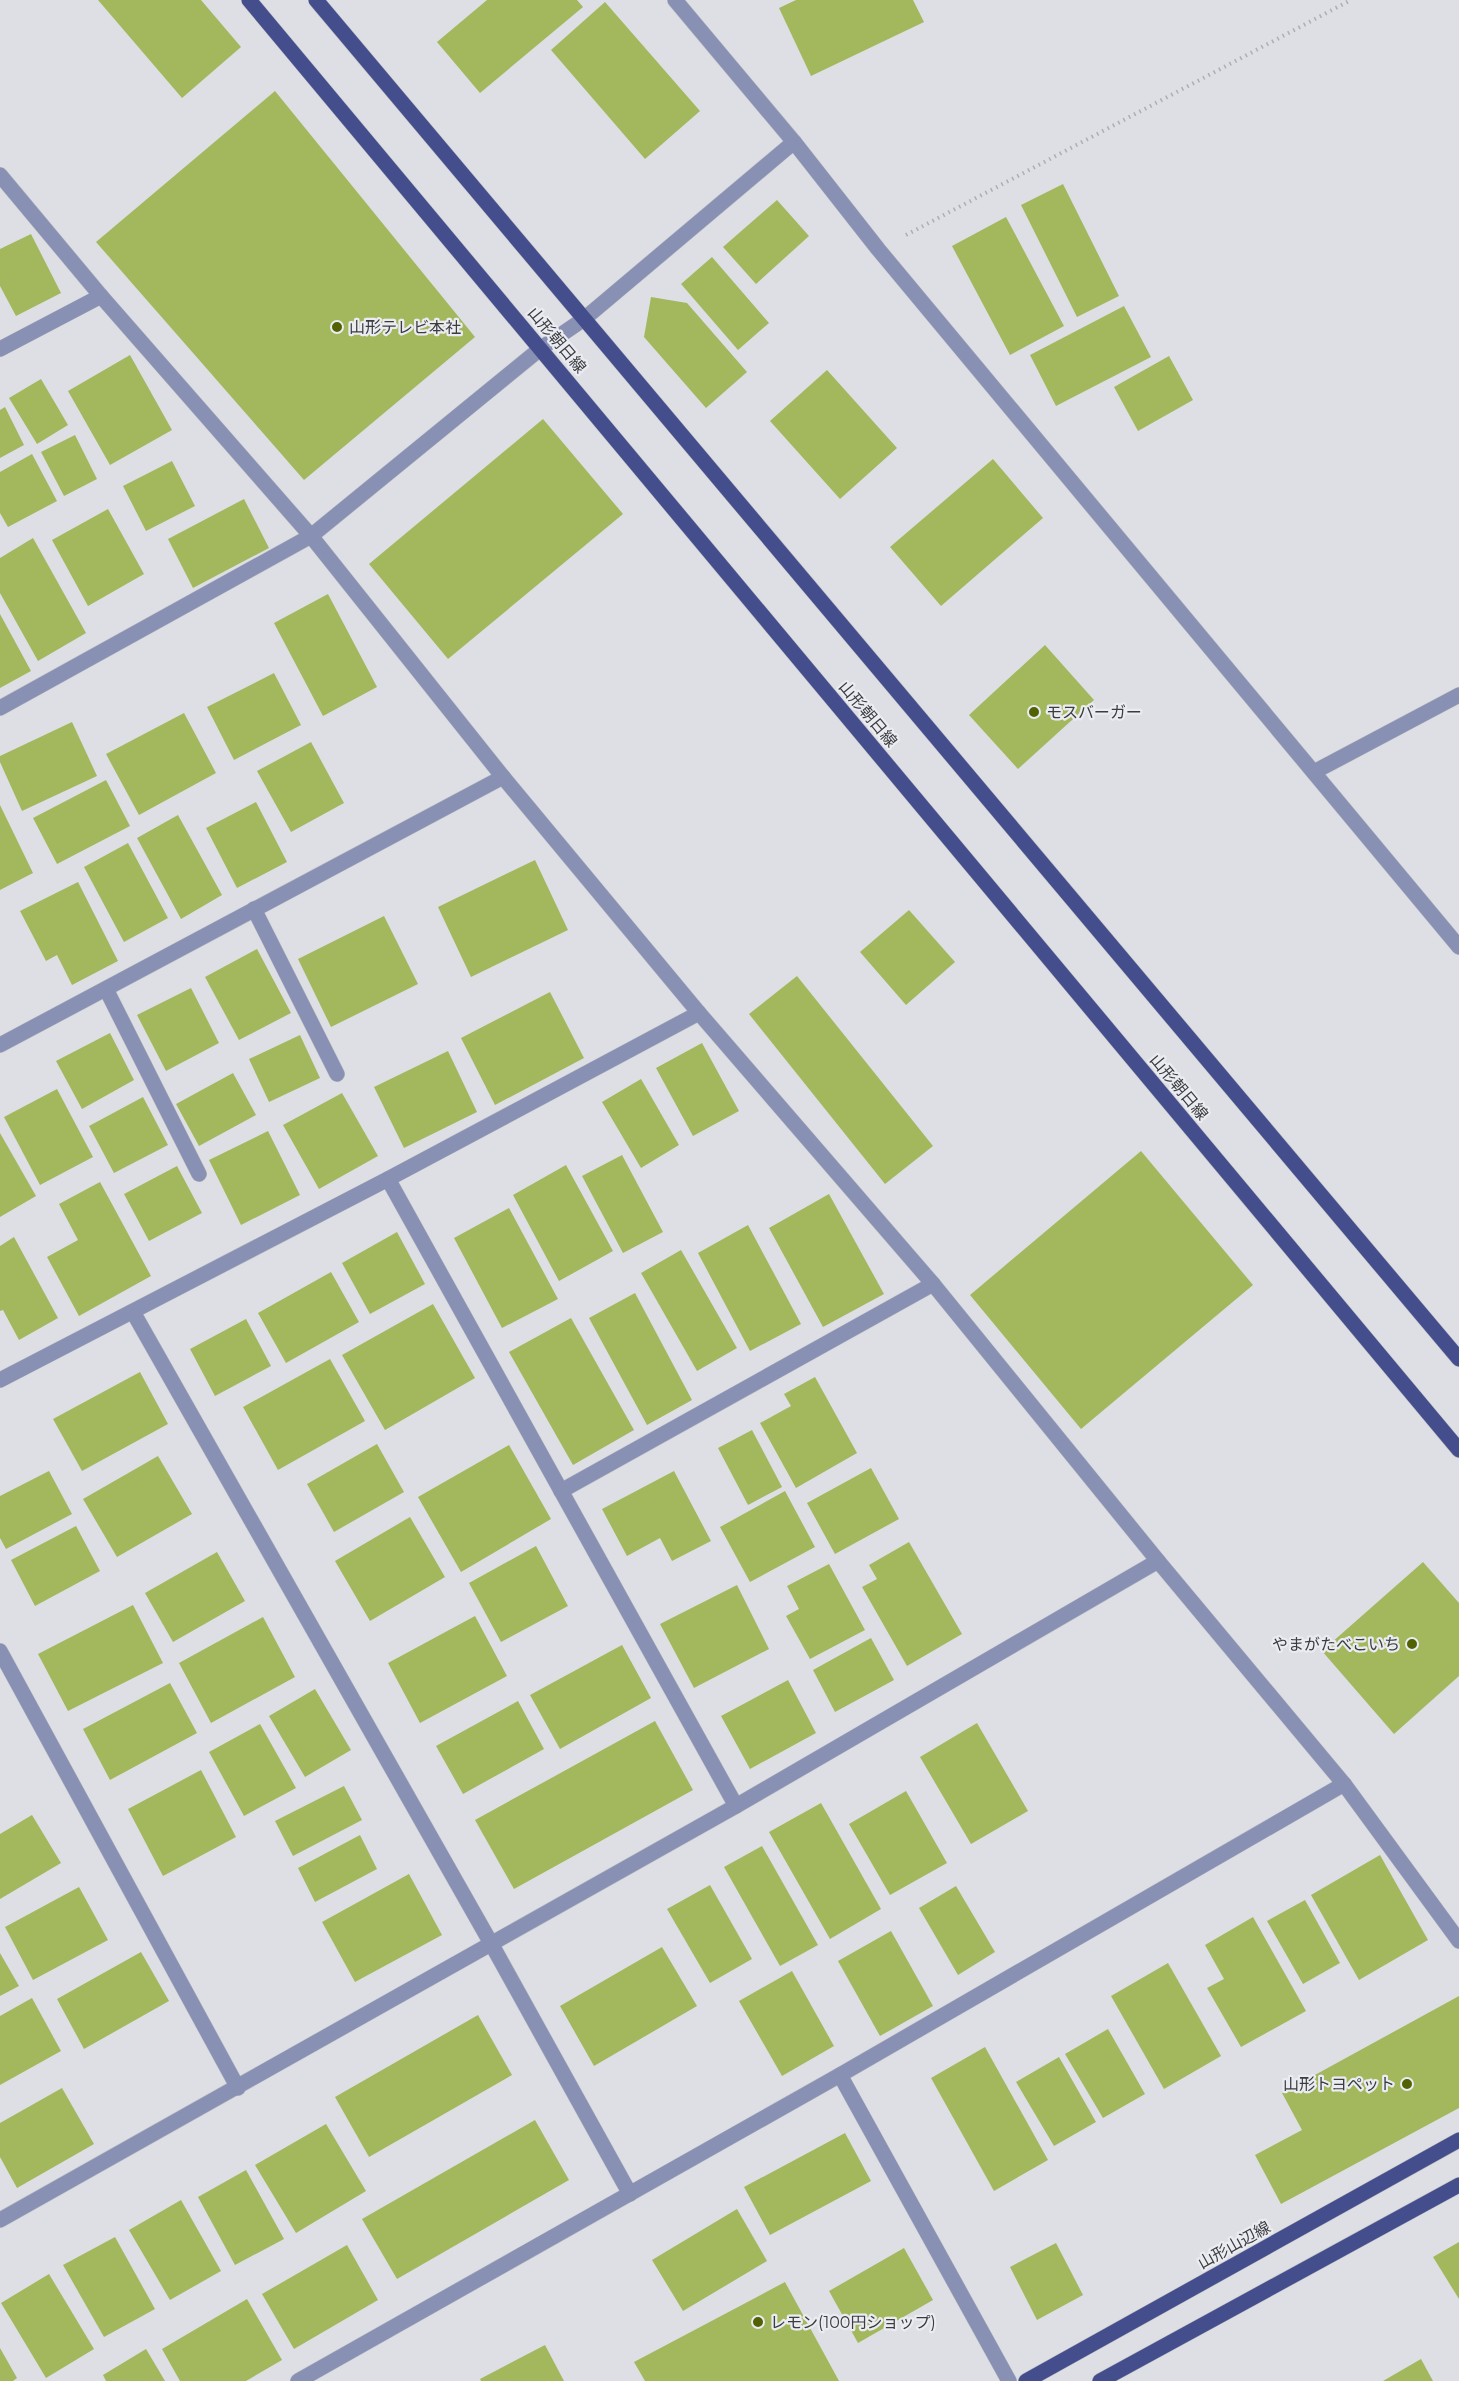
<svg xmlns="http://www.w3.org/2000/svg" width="1459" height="2381" font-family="Montserrat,'Noto Sans JP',sans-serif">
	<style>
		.building { fill: #a3b85d }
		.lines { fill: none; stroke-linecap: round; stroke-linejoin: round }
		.minor-casing { stroke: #b9bbc0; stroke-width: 16 }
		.major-casing { stroke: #b9bbc0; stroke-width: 16 }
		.path { stroke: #acaeb3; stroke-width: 4; stroke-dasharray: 1.5 4.5; stroke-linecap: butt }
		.minor { stroke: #8890b4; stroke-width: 15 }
		.major { stroke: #444e8c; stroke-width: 15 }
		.poi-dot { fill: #516104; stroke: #eaecf2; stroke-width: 2 }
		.labels { text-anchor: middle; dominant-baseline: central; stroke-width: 4.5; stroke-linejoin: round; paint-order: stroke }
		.poi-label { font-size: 16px; fill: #3b3c3e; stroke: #eaecf2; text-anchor: start }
		.street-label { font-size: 16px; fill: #3b3c3e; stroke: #eaecf2 }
	</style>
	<rect width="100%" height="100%" fill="#dddfe5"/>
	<g class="building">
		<path d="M98,0H201L241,47L182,98Z"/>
		<path d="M487,0H577L583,7L480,93L437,42Z"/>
		<path d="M796,0H913L924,22L811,76L779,8Z"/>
		<path d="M605,2L700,111L645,159L551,50Z"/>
		<path d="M275,91L475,337L304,480L96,242Z"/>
		<path d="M1063,184L1119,296L1077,317L1021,205Z"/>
		<path d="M777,200L809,236L756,284L723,247Z"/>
		<path d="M1006,217L1064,326L1010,355L952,246Z"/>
		<path d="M31,234L61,293L16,316L0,286V249Z"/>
		<path d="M712,257L769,323L738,350L681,284Z"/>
		<path d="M651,297L687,303L747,372L706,408L644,337Z"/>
		<path d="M1124,306L1151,357L1056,406L1030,355Z"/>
		<path d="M130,355L172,430L110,465L68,391Z"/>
		<path d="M1169,356L1193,400L1138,431L1114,387Z"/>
		<path d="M827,370L897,448L840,499L770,421Z"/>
		<path d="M41,379L68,425L37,444L9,398Z"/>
		<path d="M5,407L24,445L0,458V410Z"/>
		<path d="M543,419L623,514L448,659L369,564Z"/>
		<path d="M75,435L97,479L64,496L41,452Z"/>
		<path d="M32,454L57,501L8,527L0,513V472Z"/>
		<path d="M993,459L1043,518L941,606L890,547Z"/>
		<path d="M172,461L195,506L146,531L123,486Z"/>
		<path d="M244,499L269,548L193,588L168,539Z"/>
		<path d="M108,509L144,574L88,606L52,540Z"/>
		<path d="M33,538L86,633L38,661L0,593V558Z"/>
		<path d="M328,594L377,687L323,716L274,623Z"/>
		<path d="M0,614L31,671L0,688Z"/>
		<path d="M1045,645L1094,700L1018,769L969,715Z"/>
		<path d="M274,673L301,725L234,760L207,707Z"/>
		<path d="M184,713L216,773L139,815L106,754Z"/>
		<path d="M72,722L97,776L22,811L0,762V756Z"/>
		<path d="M311,742L344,803L291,832L257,771Z"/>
		<path d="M106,780L130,826L57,864L33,818Z"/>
		<path d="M256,802L287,862L237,888L206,828Z"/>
		<path d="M0,805L33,873L0,890Z"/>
		<path d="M178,815L222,895L181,919L137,838Z"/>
		<path d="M128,843L168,918L124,942L84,867Z"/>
		<path d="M535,860L568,930L471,977L438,907Z"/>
		<path d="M78,882L118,961L72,985L57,955L46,961L20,911Z"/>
		<path d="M909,910L955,962L906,1005L860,952Z"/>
		<path d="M384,916L418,984L331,1027L298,959Z"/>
		<path d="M257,949L291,1013L239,1040L205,977Z"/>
		<path d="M797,976L933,1146L885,1184L749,1014Z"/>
		<path d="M191,988L219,1043L166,1071L137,1015Z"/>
		<path d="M550,992L584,1058L495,1105L461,1038Z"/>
		<path d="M110,1033L134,1080L82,1109L56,1061Z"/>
		<path d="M300,1035L320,1078L269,1102L249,1059Z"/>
		<path d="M702,1043L739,1111L693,1136L656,1068Z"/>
		<path d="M448,1051L477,1112L404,1148L374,1087Z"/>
		<path d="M233,1073L256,1115L199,1146L176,1104Z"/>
		<path d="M641,1079L679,1145L641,1168L602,1102Z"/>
		<path d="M57,1089L93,1157L40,1185L4,1117Z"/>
		<path d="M342,1093L378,1156L319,1189L283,1125Z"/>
		<path d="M143,1097L168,1145L114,1173L89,1126Z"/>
		<path d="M268,1131L300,1195L241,1225L209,1160Z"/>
		<path d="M0,1133L36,1196L0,1217Z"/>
		<path d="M1141,1151L1253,1285L1081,1429L970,1295Z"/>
		<path d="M622,1155L663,1232L623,1253L582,1176Z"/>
		<path d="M566,1165L613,1251L559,1281L513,1195Z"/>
		<path d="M177,1166L202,1213L149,1241L124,1194Z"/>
		<path d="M100,1182L151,1276L79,1316L47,1257L78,1240L59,1204Z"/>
		<path d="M829,1194L884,1294L823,1327L769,1228Z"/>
		<path d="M509,1208L558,1299L502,1328L454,1238Z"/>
		<path d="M748,1225L801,1324L750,1351L698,1253Z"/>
		<path d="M397,1232L425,1284L370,1314L342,1263Z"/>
		<path d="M14,1237L58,1318L19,1340L3,1310L0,1311V1246Z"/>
		<path d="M681,1250L737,1348L697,1371L641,1273Z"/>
		<path d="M331,1272L359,1322L286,1363L258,1313Z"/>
		<path d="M635,1293L692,1400L647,1425L589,1318Z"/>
		<path d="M433,1304L475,1378L385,1430L342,1355Z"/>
		<path d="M571,1318L634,1430L573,1465L509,1352Z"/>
		<path d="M246,1319L271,1366L215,1396L190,1349Z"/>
		<path d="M330,1359L365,1421L278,1470L243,1407Z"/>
		<path d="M140,1372L168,1424L82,1471L53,1419Z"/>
		<path d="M815,1377L857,1453L796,1488L760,1423L791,1406L784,1394Z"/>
		<path d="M752,1430L782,1487L748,1505L718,1448Z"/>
		<path d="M377,1444L404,1492L334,1532L307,1484Z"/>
		<path d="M509,1445L551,1519L461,1572L418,1497Z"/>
		<path d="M158,1456L192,1514L117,1557L83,1499Z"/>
		<path d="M871,1468L899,1519L835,1554L807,1503Z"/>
		<path d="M49,1471L72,1514L6,1549L0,1538V1496Z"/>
		<path d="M674,1471L711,1541L672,1561L660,1538L627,1556L602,1509Z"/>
		<path d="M785,1491L815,1547L750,1582L720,1527Z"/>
		<path d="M410,1517L445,1577L370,1621L335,1561Z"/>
		<path d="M76,1526L100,1571L35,1606L11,1560Z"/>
		<path d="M909,1542L962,1634L907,1666L862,1587L877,1579L869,1565Z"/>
		<path d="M536,1546L568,1606L501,1642L469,1583Z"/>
		<path d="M217,1552L245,1601L173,1642L145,1593Z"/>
		<path d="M1423,1562L1459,1603V1676L1394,1734L1322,1651Z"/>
		<path d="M829,1564L865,1630L810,1659L786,1616L799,1609L787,1586Z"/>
		<path d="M737,1585L769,1649L694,1688L660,1624Z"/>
		<path d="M133,1605L163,1663L68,1711L38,1654Z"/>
		<path d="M475,1616L507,1676L420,1723L388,1663Z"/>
		<path d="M263,1617L295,1677L211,1723L179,1663Z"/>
		<path d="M871,1638L894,1680L835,1712L813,1670Z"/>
		<path d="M622,1645L651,1698L560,1749L530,1695Z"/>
		<path d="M788,1680L816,1733L750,1769L721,1716Z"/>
		<path d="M170,1683L197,1733L110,1780L83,1729Z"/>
		<path d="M315,1689L351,1750L305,1777L269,1716Z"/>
		<path d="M518,1701L544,1749L463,1794L436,1746Z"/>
		<path d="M655,1721L693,1790L514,1889L475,1820Z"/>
		<path d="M977,1723L1028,1811L971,1844L920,1757Z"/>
		<path d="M260,1724L296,1788L244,1816L209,1752Z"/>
		<path d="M201,1770L236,1837L163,1876L128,1809Z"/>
		<path d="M344,1786L362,1820L293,1856L275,1821Z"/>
		<path d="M906,1791L947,1863L890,1895L849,1824Z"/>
		<path d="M821,1803L881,1909L830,1939L769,1832Z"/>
		<path d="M32,1815L61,1863L0,1899V1834Z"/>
		<path d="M360,1835L377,1869L315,1902L298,1868Z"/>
		<path d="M762,1846L818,1945L780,1966L724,1867Z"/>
		<path d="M1380,1855L1428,1940L1359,1980L1311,1895Z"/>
		<path d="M409,1874L442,1935L355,1982L322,1922Z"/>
		<path d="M710,1885L752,1959L710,1983L667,1909Z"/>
		<path d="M956,1886L995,1952L958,1975L919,1908Z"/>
		<path d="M79,1887L108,1940L33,1980L5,1927Z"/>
		<path d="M1305,1900L1340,1963L1303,1984L1267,1921Z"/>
		<path d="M1253,1917L1306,2011L1241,2047L1207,1988L1224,1979L1205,1945Z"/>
		<path d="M891,1931L933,2006L880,2036L838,1961Z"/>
		<path d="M662,1947L697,2006L594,2066L560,2006Z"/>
		<path d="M141,1952L169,2001L84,2049L57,1999Z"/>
		<path d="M0,1953L19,1986L0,1996Z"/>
		<path d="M1168,1963L1221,2056L1164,2089L1111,1996Z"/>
		<path d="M792,1971L834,2046L782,2076L739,2001Z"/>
		<path d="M1459,1996V2108L1281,2204L1255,2155L1302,2130L1282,2093Z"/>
		<path d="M32,1998L61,2051L0,2085V2016Z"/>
		<path d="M478,2015L512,2075L369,2157L335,2097Z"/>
		<path d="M1108,2029L1145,2094L1103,2118L1065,2054Z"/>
		<path d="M985,2047L1048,2160L994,2191L931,2078Z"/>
		<path d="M1059,2057L1096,2122L1054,2146L1016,2082Z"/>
		<path d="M62,2088L94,2144L17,2188L0,2157V2123Z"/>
		<path d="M535,2120L569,2180L397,2279L362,2219Z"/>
		<path d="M326,2124L366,2191L296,2233L255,2165Z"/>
		<path d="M845,2133L871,2181L770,2235L744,2187Z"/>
		<path d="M246,2170L284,2239L235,2265L198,2197Z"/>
		<path d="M181,2200L221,2271L170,2300L129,2230Z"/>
		<path d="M737,2209L767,2261L683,2311L652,2260Z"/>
		<path d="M115,2237L155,2309L104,2337L63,2265Z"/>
		<path d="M1459,2242V2299L1433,2257Z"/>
		<path d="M1056,2243L1083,2295L1037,2320L1010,2267Z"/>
		<path d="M347,2245L378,2300L294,2349L262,2294Z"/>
		<path d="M904,2248L933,2300L858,2343L829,2291Z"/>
		<path d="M49,2274L94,2349L46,2378L1,2303Z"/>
		<path d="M785,2282L839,2381H645L634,2362Z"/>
		<path d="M247,2299L282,2360L246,2381H180L162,2349Z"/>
		<path d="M545,2345L564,2381H481L480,2379Z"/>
		<path d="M0,2348L17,2378L13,2381H0Z"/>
		<path d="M146,2349L165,2381H106L103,2375Z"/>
		<path d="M1421,2359L1433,2381H1383Z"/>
	</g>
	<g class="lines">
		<g class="minor-casing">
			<g id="minor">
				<path d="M675,0L794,142L878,249L1459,947"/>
				<path d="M0,175L101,296L311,536L503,777L699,1013L933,1284L1158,1561L1344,1784L1459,1941"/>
				<path d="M0,349L101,296"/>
				<path d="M0,708L311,536L540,349L584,319L794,142"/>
				<path d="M1314,772L1459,695"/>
				<path d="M254,909L337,1074"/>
				<path d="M106,989L199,1174"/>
				<path d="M0,1045L503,777"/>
				<path d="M388,1179L736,1806"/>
				<path d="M133,1312L492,1945L630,2194"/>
				<path d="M0,1380L388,1179L699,1013"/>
				<path d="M561,1491L933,1284"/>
				<path d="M0,1651L238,2088"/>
				<path d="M840,2075L1009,2381"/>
				<path d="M0,2220L736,1806L1158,1561"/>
				<path d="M298,2381L840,2075L1344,1784"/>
			</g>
		</g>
		<g class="major-casing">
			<g id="major">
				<path d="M249,0L1459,1450"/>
				<path d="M316,0L1459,1359"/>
				<path d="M1026,2381L1459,2140"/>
				<path d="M1100,2381L1459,2185"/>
			</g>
		</g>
		<path class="path" d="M906,235L1351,0"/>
		<use href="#minor" class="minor"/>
		<use href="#major" class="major"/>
	</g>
	<g class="poi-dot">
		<circle cx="337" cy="327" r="6"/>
		<circle cx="1034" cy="712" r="6"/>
		<circle cx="1412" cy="1644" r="6"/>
		<circle cx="1407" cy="2084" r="6"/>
		<circle cx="758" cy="2322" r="6"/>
	</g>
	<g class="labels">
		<g class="poi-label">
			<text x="349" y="327">山形テレビ本社</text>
			<text x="1046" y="712">モスバーガー</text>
			<text x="1400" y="1644" text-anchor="end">やまがたべこいち</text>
			<text x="1395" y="2084" text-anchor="end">山形トヨペット</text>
			<text x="770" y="2322">レモン(100円ショップ)</text>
		</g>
		<g class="street-label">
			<text transform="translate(557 340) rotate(50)">山形朝日線</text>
			<text transform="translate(868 714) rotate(50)">山形朝日線</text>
			<text transform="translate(1179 1087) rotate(50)">山形朝日線</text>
			<text transform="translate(1234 2245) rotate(-29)">山形山辺線</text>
		</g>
	</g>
</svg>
